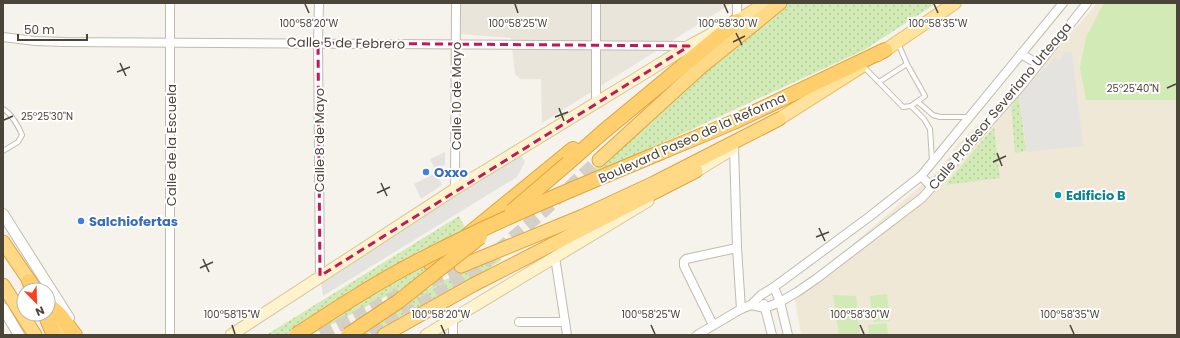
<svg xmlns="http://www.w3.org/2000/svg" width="1180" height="338" font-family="Poppins,sans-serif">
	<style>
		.residential { fill: #eae5da }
		.education { fill: #efe8d6 }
		.grass { fill: #d2eab5 }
		.park { fill: url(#park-dots) }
		.parking { fill: #e5e3e0 }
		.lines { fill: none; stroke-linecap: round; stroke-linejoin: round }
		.trunk-tunnel { stroke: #d4d0c8; stroke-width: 13; stroke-dasharray: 13 6; stroke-linecap: butt }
		.service-casing { stroke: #c2bbae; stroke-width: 6 }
		.minor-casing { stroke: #c2bbae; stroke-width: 10 }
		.tertiary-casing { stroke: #c2bbae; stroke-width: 12 }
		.secondary-casing { stroke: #d6c79b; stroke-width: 13 }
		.primary-casing { stroke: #e6c16a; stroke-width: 14 }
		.trunk-casing { stroke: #e0a43c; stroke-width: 15 }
		.motorway-casing { stroke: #e0a43c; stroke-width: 16 }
		.service { stroke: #fff; stroke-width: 4 }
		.minor { stroke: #fff; stroke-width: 8 }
		.tertiary { stroke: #fff; stroke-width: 10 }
		.secondary { stroke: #fff3cd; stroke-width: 11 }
		.primary { stroke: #ffe39c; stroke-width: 12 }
		.trunk { stroke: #ffd985; stroke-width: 13 }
		.motorway { stroke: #ffcf6e; stroke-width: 14 }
		.motorway-bridge-casing { stroke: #e0a43c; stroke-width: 16; stroke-linecap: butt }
		.motorway-bridge { stroke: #ffcf6e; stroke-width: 14 }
		.marked { fill: none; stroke: #c2185b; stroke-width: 3; stroke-dasharray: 8 5; stroke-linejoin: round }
		.ticks { fill: none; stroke: #4b4439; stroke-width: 1.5 }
		.shop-dot { fill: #3f7fe0; stroke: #fff; stroke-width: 1.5 }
		.culture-dot { fill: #0f9aa8; stroke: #fff; stroke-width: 1.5 }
		.labels { text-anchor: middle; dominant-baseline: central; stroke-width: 4; stroke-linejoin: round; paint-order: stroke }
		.street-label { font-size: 13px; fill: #4b4439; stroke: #fff }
		.shop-label { font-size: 13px; font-weight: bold; fill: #366cbe; stroke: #fff; text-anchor: start }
		.culture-label { font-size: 13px; font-weight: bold; fill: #0d838f; stroke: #fff; text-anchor: start }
		.ticks-label { font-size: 10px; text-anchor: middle; fill: #4b4439; stroke: #fff; stroke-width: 4; stroke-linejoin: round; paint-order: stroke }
	</style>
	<defs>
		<pattern id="park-dots" width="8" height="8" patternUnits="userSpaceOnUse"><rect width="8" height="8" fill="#d2eab5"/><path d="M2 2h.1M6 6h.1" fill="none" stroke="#b6ca9c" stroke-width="1.8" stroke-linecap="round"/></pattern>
	</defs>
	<rect width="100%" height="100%" fill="#f6f3ec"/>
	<path class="residential" d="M461,3H732L542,123L541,79H520L515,74L511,38L461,34Z"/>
	<path class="education" d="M1097,3H1177V335H801L794,295L940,169L958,144L1081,22Z"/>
	<g class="grass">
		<path d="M1104,3H1177V100H1086L1080,68L1086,37Z"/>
		<path d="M887,294L890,321L873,322L870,296Z"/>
		<path d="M833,295L856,296L860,335H839Z"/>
		<path d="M887,323L888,335H869L868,325Z"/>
	</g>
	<g class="park">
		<path d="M786,3H937L864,50L645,151L589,173L701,71Z"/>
		<path d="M1019,97L1026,151L1015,153L1011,106Z"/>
		<path d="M994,127L1000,178L945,185Z"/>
		<path d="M459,216L476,250L311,335H266Z"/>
		<path d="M498,255L502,260L448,294L366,335H338L451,277Z"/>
	</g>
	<g class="parking">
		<path d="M1066,51L1072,52L1083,146L1027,152L1019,95L1056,57L1057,60H1060Z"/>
		<path d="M518,151L525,162L517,177L323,296L320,276Z"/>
		<path d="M445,152V165L435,169L430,159Z"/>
		<path d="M436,173L442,185L421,199L414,184Z"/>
	</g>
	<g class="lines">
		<g class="trunk-tunnel">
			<path d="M430,281L461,266"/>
			<path d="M321,335L401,294"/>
			<path d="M372,335L449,287L481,265L537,217L599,160"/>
		</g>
		<g class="service-casing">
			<g id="service">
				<path d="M898,43L907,64"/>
				<path d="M863,66L903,107L911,106L925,96L907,64L879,82"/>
				<path d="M918,102L933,115L940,117H968"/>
				<path d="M911,106L924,119L930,129L932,160"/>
				<path d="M3,109C11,113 19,127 22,135L18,142L3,151"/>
			</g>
		</g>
		<g class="minor-casing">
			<g id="minor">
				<path d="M319,3L318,43L320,276"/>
				<path d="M737,3V21"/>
				<path d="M3,37L35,41L65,42L689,46"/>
				<path d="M1021,54L1038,64"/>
				<path d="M596,103V3"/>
				<path d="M734,148L737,248L741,309"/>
				<path d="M921,176L932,187"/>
				<path d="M455,189L456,3"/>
				<path d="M555,257L567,335"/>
				<path d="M774,287L780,302L788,335"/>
				<path d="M764,304L772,335"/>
				<path d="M751,305L765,308L780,302L797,292L816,279L922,198L932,187L1022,85L1087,3"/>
				<path d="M453,318V335"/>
				<path d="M519,322H565"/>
				<path d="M713,325L684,266V261L686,259L737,248"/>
				<path d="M170,335V3"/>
				<path d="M697,335L741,309L751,305L761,295L774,287L869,217L921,176L1063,3"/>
			</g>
		</g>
		<g class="tertiary-casing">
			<g id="tertiary">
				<path d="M3,214L69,318"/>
				<path d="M3,308L19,335"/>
			</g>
		</g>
		<g class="secondary-casing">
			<g id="secondary">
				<path d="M690,175L733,149"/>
				<path d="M231,335L455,189L689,46L722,28"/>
				<path d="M426,335L648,201"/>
			</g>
		</g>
		<g class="primary-casing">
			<g id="primary">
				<path d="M737,21L766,3"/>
				<path d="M878,55L955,3"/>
				<path d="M779,119L861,67"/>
			</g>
		</g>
		<g class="trunk-casing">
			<g id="trunk">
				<path d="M599,160L700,68L780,3"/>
				<path d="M3,242L35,289"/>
				<path d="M461,266L583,216L654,183L779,119"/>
				<path d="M3,285L35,335"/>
				<path d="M52,315L66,335"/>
				<path d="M384,335L473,285L696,171"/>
			</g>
		</g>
		<g class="motorway-casing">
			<g id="motorway">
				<path d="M736,121L885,50"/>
				<path d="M568,163L603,132L737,21"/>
				<path d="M470,233L573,149"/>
				<path d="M431,264L452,247"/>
				<path d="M29,281L33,290"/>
				<path d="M48,304L60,315L75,335"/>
				<path d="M45,314L54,335"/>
			</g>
		</g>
		<use href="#service" class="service"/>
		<use href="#minor" class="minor"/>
		<use href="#tertiary" class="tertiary"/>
		<use href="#secondary" class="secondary"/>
		<use href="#primary" class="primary"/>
		<use href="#trunk" class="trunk"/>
		<use href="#motorway" class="motorway"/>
		<g class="motorway-bridge-casing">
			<g id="motorway-bridge">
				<path d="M512,211L568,163"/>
				<path d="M296,335C336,309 377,282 420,260C522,207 630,166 736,121"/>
				<path d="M348,335L399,301L480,237"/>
			</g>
		</g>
		<use href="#motorway-bridge" class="motorway-bridge"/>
	</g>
	<path class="marked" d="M318,43L689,46L320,276Z"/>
	<path class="ticks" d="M305,4L309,13M515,4L518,13M724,4L728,13M934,4L938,13M736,33L742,45M733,42L745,36M120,63L126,76M117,72L130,67M1167,88L1176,84M559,108L564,121M555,117L568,112M4,120L13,116M997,153L1002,166M993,162L1006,156M381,183L387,196M377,193L390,187M819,228L825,241M816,237L829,232M203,259L209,272M200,268L213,262M232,325L235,334M441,325L445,334M651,325L655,334M860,325L864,334M1070,325L1074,334"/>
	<g class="shop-dot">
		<circle cx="426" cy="172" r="4"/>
		<circle cx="81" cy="221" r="4"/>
	</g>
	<circle class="culture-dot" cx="1058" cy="195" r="4"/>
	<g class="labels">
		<g class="street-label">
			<text transform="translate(346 43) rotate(1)">Calle 5 de Febrero</text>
			<text transform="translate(456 96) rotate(-90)">Calle 10 de Mayo</text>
			<text transform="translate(1000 106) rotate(-50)">Calle Profesor Severiano Urteaga</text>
			<text transform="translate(692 138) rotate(-24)">Boulevard Paseo de la Reforma</text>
			<text transform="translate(319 140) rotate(-90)">Calle 8 de Mayo</text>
			<text transform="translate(171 145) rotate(-90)">Calle de la Escuela</text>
		</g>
		<g class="shop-label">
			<text x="434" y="172">Oxxo</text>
			<text x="89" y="221">Salchiofertas</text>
		</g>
		<g class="culture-label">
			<text x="1066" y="195">Edificio B</text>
		</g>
	</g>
	<g class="ticks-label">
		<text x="309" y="27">100°58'20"W</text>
		<text x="518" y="27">100°58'25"W</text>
		<text x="728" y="27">100°58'30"W</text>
		<text x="938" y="27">100°58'35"W</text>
		<text x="1133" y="92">25°25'40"N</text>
		<text x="47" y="120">25°25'30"N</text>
		<text x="232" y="318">100°58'15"W</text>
		<text x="441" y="318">100°58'20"W</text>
		<text x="651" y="318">100°58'25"W</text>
		<text x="860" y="318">100°58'30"W</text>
		<text x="1070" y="318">100°58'35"W</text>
	</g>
	<rect width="1180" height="338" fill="none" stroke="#4b4439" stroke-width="8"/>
	<g transform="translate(36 302) rotate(157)"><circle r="19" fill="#ffffff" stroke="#b7b4b0"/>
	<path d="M0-3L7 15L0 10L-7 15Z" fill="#fc3f1d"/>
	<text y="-6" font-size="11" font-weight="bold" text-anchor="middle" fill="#4b4439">N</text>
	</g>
	<path d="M18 34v6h69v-6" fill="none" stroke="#4b4439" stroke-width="2"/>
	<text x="24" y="34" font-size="12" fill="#4b4439" stroke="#ffffff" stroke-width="3" paint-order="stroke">50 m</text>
</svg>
